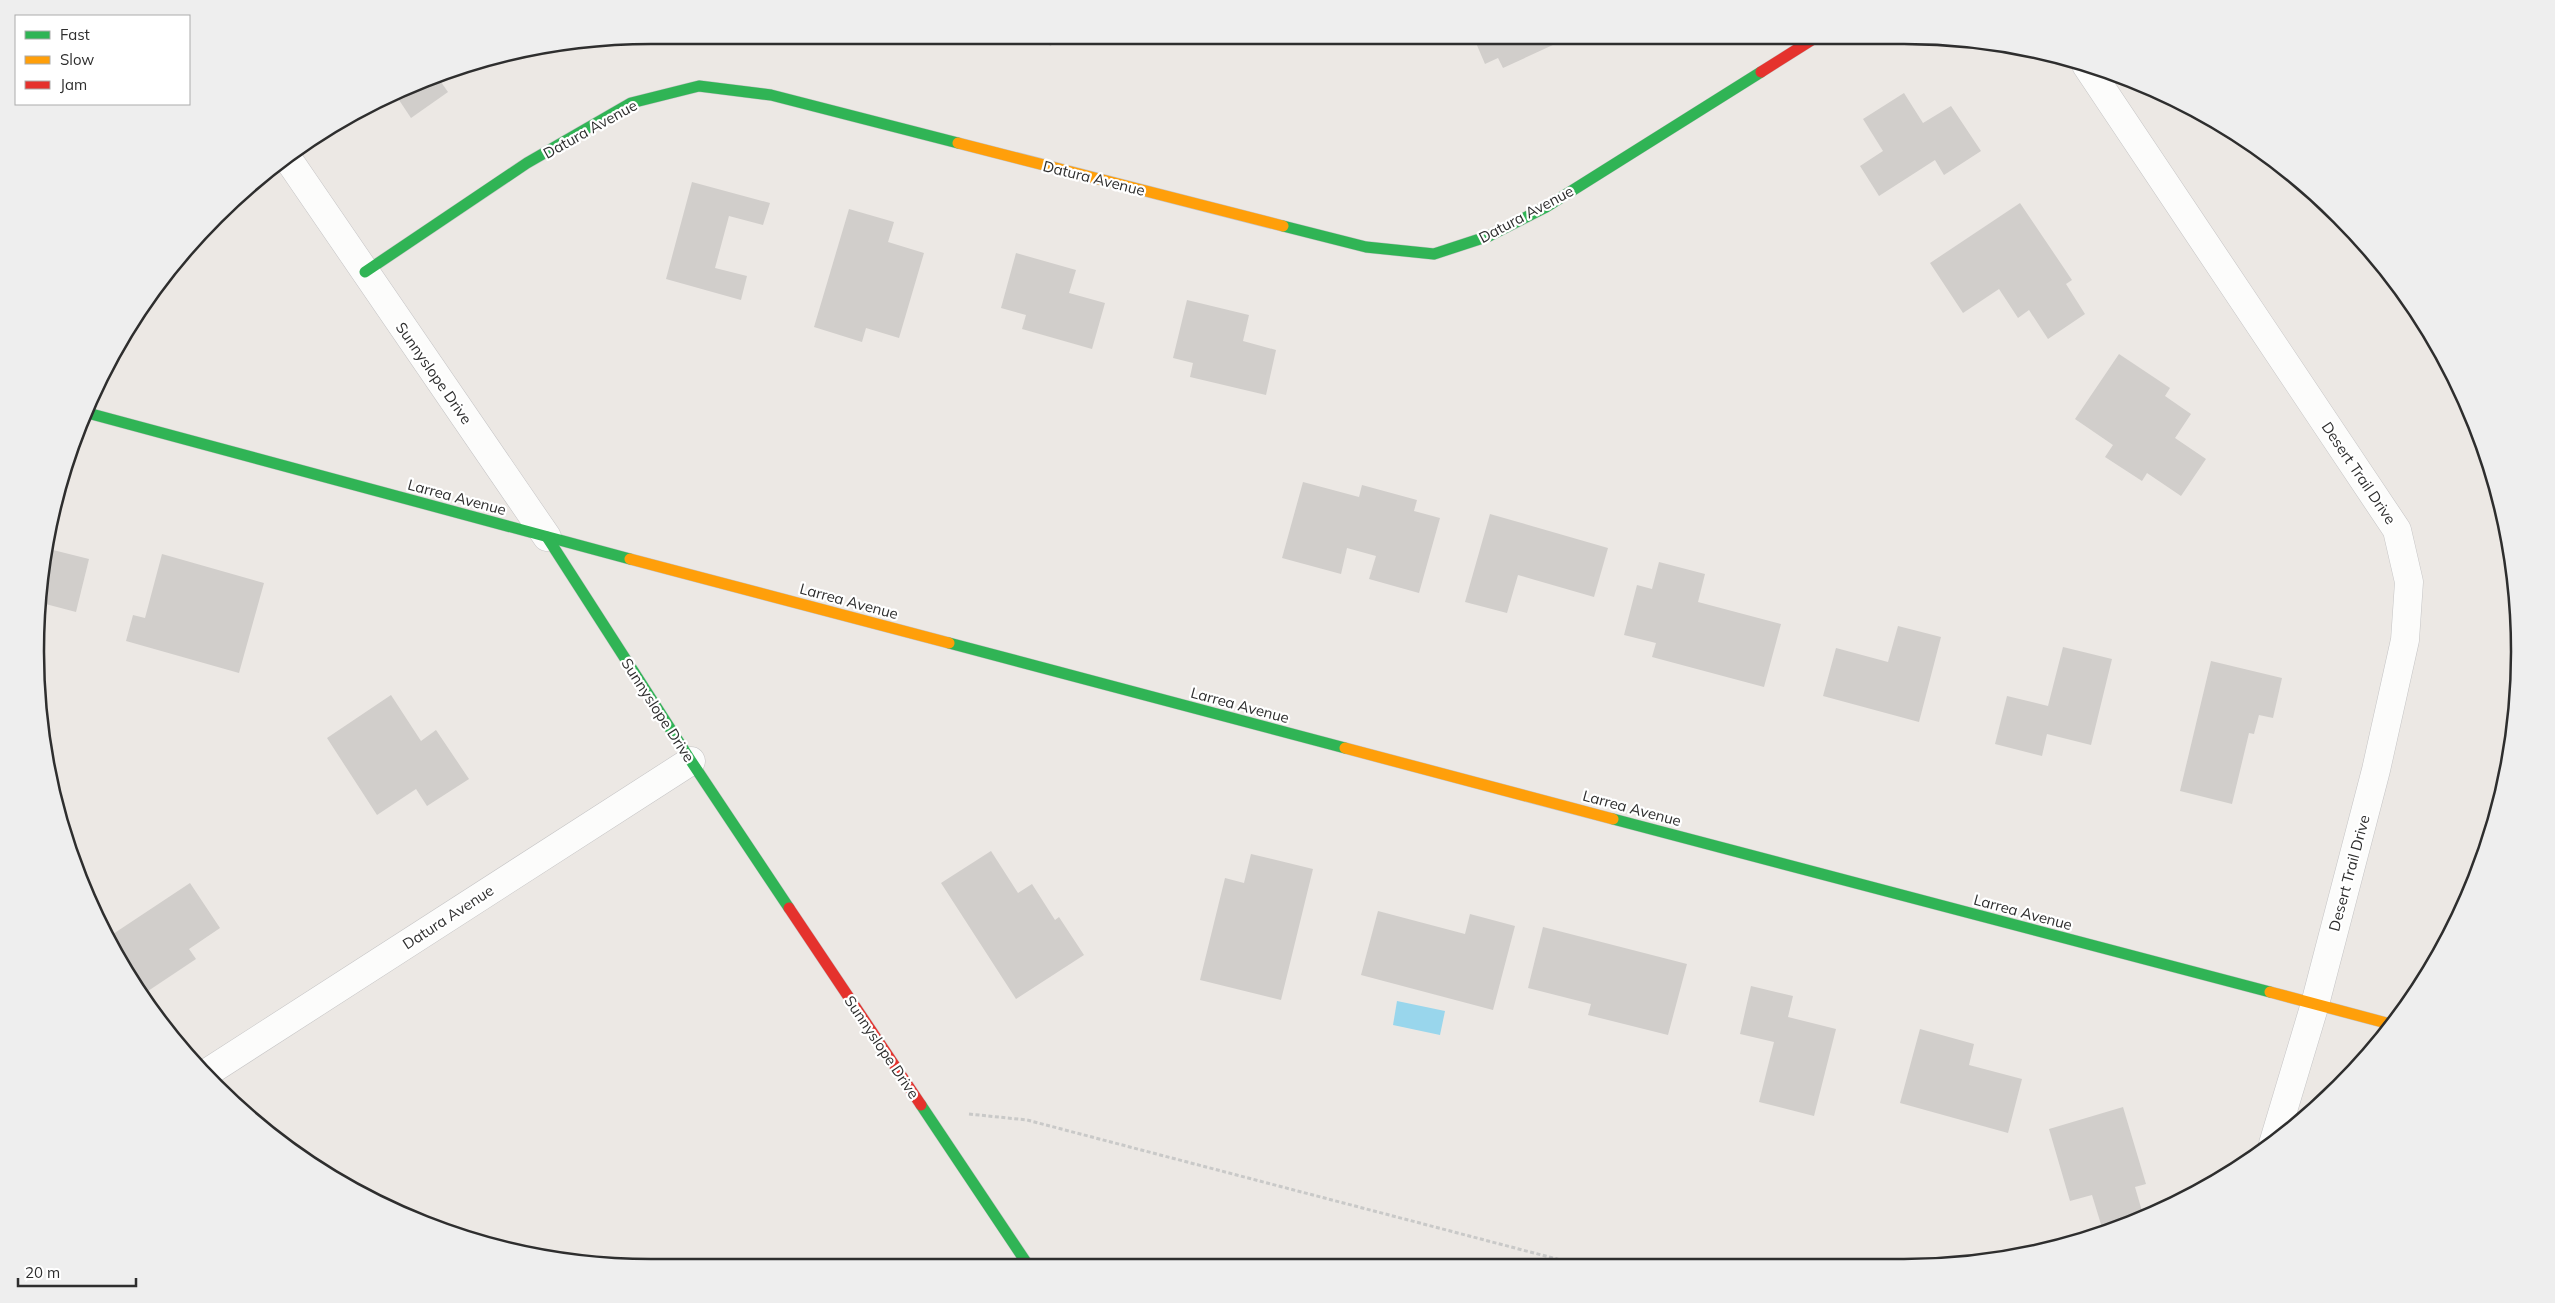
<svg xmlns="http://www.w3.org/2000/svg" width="2555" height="1303" font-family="Mulish,sans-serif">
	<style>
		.water { fill: #99d6ec }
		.building { fill: #d1cecb }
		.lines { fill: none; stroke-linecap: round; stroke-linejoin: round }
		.street-casing { stroke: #c5c4c5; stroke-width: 29 }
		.fast-casing { stroke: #c5c4c5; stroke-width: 12 }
		.slow-casing { stroke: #c5c4c5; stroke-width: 12 }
		.jam-casing { stroke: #c5c4c5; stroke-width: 12 }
		.path { stroke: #c9c9c8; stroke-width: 3; stroke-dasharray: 4 2.5; stroke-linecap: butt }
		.street { stroke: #fcfcfb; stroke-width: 28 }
		.fast { stroke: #30b455; stroke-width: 11 }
		.slow { stroke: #ff9f0a; stroke-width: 11 }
		.jam { stroke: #e5322d; stroke-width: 11 }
		.labels { text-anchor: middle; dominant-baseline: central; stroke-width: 4.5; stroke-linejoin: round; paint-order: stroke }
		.street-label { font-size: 15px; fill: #2e2e2e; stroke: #fff }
		.rim { fill: none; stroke: #2e2e2e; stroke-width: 2.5 }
	</style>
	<rect width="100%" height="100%" fill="#ece8e4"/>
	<path class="water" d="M1397,1001L1445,1011L1440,1035L1393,1025Z"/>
	<g class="building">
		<path d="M1043,35H1067L1050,46Z"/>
		<path d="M1473,36H1551L1555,44L1503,68L1498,58L1485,64Z"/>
		<path d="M436,75L448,92L411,118L395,94Z"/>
		<path d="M1904,93L1923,123L1951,106L1981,151L1944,175L1935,160L1879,196L1860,166L1883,151L1863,119Z"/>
		<path d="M692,182L770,203L763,225L729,216L715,268L747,276L741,300L666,279Z"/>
		<path d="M2020,203L2072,280L2066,284L2085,314L2048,339L2029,310L2018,318L1999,289L1963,313L1930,263Z"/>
		<path d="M849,209L894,222L888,242L924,253L899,338L866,328L862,342L814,327Z"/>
		<path d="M1016,253L1076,270L1069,293L1105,303L1092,349L1022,329L1026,315L1001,308Z"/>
		<path d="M1187,300L1249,315L1243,341L1276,350L1266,395L1190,377L1193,363L1173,358Z"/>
		<path d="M2119,354L2170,388L2165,396L2191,414L2175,438L2206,459L2181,496L2147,473L2142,481L2105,457L2113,445L2075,419Z"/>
		<path d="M1303,482L1359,497L1362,485L1417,500L1414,511L1440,518L1419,593L1369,579L1376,556L1347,548L1341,574L1282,558Z"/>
		<path d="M1490,514L1608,548L1594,597L1518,575L1507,613L1465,602Z"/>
		<path d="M45,548L89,559L76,612L38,602Z"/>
		<path d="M162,554L264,583L239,673L126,641L133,615L145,618Z"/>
		<path d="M1659,562L1705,574L1698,602L1781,624L1764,687L1652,657L1656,643L1624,635L1637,585L1652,589Z"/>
		<path d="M1898,626L1941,637L1919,722L1823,696L1836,648L1888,662Z"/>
		<path d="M2063,647L2112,659L2091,745L2047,734L2042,756L1995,744L2007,696L2048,706Z"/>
		<path d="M2211,661L2282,678L2273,718L2259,715L2254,734L2249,733L2232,804L2180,791Z"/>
		<path d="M391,695L421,741L436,730L469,779L427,806L416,789L377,815L327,738Z"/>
		<path d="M991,851L1018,893L1032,884L1055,920L1059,917L1084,955L1016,999L941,883Z"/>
		<path d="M1251,854L1313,869L1281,1000L1200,980L1225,878L1244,883Z"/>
		<path d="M190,883L220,928L189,949L196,959L148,991L145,986L137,991L107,938Z"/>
		<path d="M1378,911L1465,934L1470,914L1515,926L1493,1010L1361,975Z"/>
		<path d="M1543,927L1687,964L1668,1035L1588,1015L1591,1004L1528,988Z"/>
		<path d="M1751,986L1793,996L1788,1017L1836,1029L1814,1116L1759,1102L1774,1042L1740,1034Z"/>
		<path d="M1920,1029L1974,1044L1969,1065L2022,1079L2008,1133L1900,1103Z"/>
		<path d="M2123,1107L2146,1184L2135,1187L2144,1218L2103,1231L2092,1195L2070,1201L2049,1129Z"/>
	</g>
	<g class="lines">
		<g class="street-casing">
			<g id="street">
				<path d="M2086,65L2397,530L2409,582L2405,640L2376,770L2315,1004L2273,1144"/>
				<path d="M286,156L547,537"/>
				<path d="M205,1074L691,761"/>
			</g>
		</g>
		<g class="fast-casing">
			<g id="fast">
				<path d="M1283,226L1366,247L1434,254L1489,236L1546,207L1761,72"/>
				<path d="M365,272L527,163L631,103L699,86L771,95L958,143"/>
				<path d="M84,412L630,559"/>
				<path d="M547,537L691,761L789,908"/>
				<path d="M949,643L1345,748"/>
				<path d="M1613,819L2270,992"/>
				<path d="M921,1105L1028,1265"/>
			</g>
		</g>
		<g class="slow-casing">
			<g id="slow">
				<path d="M958,143L1283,226"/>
				<path d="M630,559L949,643"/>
				<path d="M1345,748L1613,819"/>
				<path d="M2270,992L2390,1024"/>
			</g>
		</g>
		<g class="jam-casing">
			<g id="jam">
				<path d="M1761,72L1818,36"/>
				<path d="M789,908L921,1105"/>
			</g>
		</g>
		<path class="path" d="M969,1114L1027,1120L1576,1264"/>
		<use href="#street" class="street"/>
		<use href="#fast" class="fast"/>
		<use href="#slow" class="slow"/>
		<use href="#jam" class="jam"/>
	</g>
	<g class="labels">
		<g class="street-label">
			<text transform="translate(590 129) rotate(-29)">Datura Avenue</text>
			<text transform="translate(1094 178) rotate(14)">Datura Avenue</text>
			<text transform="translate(1526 214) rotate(-28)">Datura Avenue</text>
			<text transform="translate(434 373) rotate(55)">Sunnyslope Drive</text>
			<text transform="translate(2359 473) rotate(56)">Desert Trail Drive</text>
			<text transform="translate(457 497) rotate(15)">Larrea Avenue</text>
			<text transform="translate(849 601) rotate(15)">Larrea Avenue</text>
			<text transform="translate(1240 705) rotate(15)">Larrea Avenue</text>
			<text transform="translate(658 710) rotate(57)">Sunnyslope Drive</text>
			<text transform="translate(1632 808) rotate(15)">Larrea Avenue</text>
			<text transform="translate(2349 873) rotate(-75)">Desert Trail Drive</text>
			<text transform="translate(2023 912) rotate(15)">Larrea Avenue</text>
			<text transform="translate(448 917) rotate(-33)">Datura Avenue</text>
			<text transform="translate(882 1047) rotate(56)">Sunnyslope Drive</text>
		</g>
	</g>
	<path d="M0 0H2555V1303H0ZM651 44H1904A607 607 0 0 1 2511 651V652A607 607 0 0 1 1904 1259H651A607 607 0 0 1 44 652V651A607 607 0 0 1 651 44Z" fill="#eee" fill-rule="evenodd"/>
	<path class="rim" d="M651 44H1904A607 607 0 0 1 2511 651V652A607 607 0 0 1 1904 1259H651A607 607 0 0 1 44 652V651A607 607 0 0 1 651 44Z"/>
	<rect x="15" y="15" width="175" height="90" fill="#ffffff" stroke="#ababab"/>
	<rect x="25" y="31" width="25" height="8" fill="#30b455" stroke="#ababab"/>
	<text x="60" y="40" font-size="15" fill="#2e2e2e">Fast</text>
	<rect x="25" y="56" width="25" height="8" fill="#ff9f0a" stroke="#ababab"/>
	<text x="60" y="65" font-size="15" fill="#2e2e2e">Slow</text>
	<rect x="25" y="81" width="25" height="8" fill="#e5322d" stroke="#ababab"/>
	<text x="60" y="90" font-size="15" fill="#2e2e2e">Jam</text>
	<path d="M18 1278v8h118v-8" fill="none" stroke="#2e2e2e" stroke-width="2.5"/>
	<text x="25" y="1278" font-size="15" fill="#2e2e2e" stroke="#ffffff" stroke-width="4" paint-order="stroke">20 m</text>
</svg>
